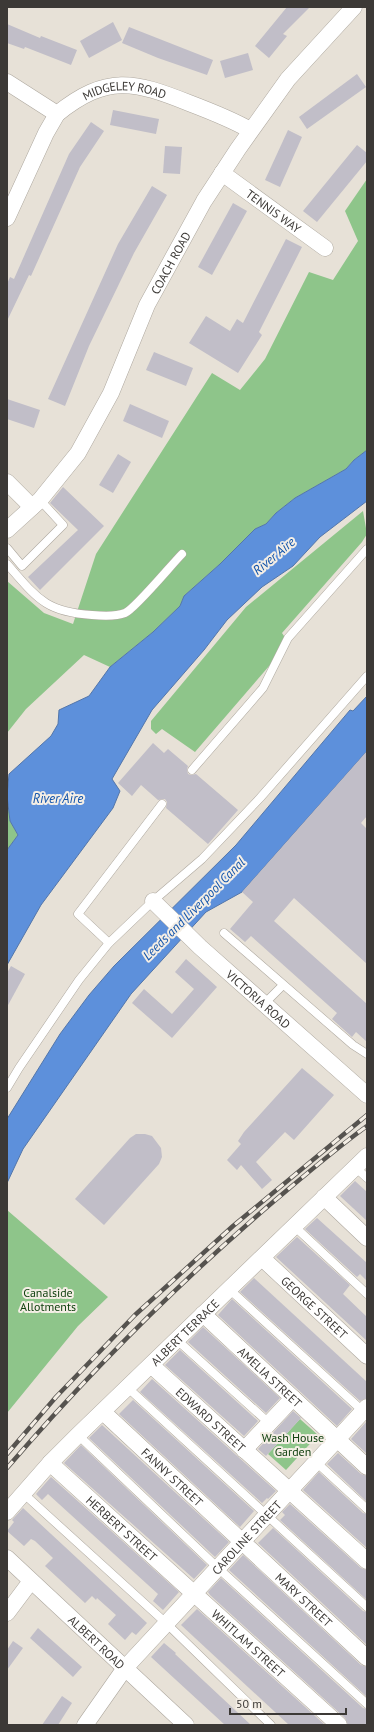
<svg xmlns="http://www.w3.org/2000/svg" width="374" height="1732" font-family="'PT Sans',sans-serif">
	<style>
		.green { fill: #8ec58a }
		.water { fill: #5d90db; stroke: #5376aa }
		.building { fill: #c1bec8 }
		.lines { fill: none; stroke-linecap: round; stroke-linejoin: round }
		.service-casing { stroke: #aea89f; stroke-width: 9 }
		.minor-casing { stroke: #aea89f; stroke-width: 17 }
		.service { stroke: #fff; stroke-width: 8 }
		.minor { stroke: #fff; stroke-width: 16 }
		.rail-casing { stroke: #56534f; stroke-width: 4.5 }
		.rail { stroke: #f4eee5; stroke-width: 3; stroke-dasharray: 9; stroke-linecap: butt }
		.labels { text-anchor: middle; dominant-baseline: central; stroke-width: 4; stroke-linejoin: round; paint-order: stroke }
		.street-label { font-size: 12px; fill: #3c3936; stroke: #f4eee5 }
		.park-label { font-size: 12px; fill: #124211; stroke: #f4eee5 }
		.water-label { font-size: 13px; font-style: italic; fill: #1053ab; stroke: #f4eee5 }
	</style>
	<rect width="100%" height="100%" fill="#e7e1d7"/>
	<g class="green">
		<path d="M367,179V450L354,460L346,469L295,498L276,513L266,524L255,529L220,564L184,596L180,606L153,632L110,667L84,655L26,709L7,733V581L44,613L73,624L96,554L212,373L240,390L265,359L309,272L333,280L358,241L345,211Z"/>
		<path d="M363,511L367,534L362,542L282,633L286,639L276,658L195,752L162,729L156,734L151,729V721L246,607Z"/>
		<path d="M7,796L10,821L18,835L7,850Z"/>
		<path d="M7,1210L108,1297L78,1326L7,1413Z"/>
		<path d="M300,1419L318,1435L286,1470L268,1454Z"/>
	</g>
	<g class="water">
		<path d="M367,450V501L320,537L293,566L262,587L227,620L204,650L152,710L112,779L120,791L113,808L41,905L7,965V850L18,835L10,821L7,796L9,774L51,736L58,724L59,710L89,696L110,667L153,632L180,606L184,596L220,564L255,529L266,524L276,513L295,498L346,469L354,460Z"/>
		<path d="M367,696V751L242,892L206,912L131,994L23,1149L7,1183V1119L60,1034L89,995L114,966L236,845L350,710L353,711Z"/>
	</g>
	<g class="building">
		<path d="M287,7H310L283,34L287,36L269,58L255,46Z"/>
		<path d="M113,22L122,40L89,58L80,41Z"/>
		<path d="M7,24L40,38L41,36L77,50L71,65L25,47L24,49L7,43Z"/>
		<path d="M129,27L213,60L207,75L158,58L122,43Z"/>
		<path d="M248,53L253,70L225,78L220,61Z"/>
		<path d="M357,74L366,87L307,129L299,117Z"/>
		<path d="M113,110L159,119L156,134L110,125Z"/>
		<path d="M91,122L104,131L80,167L31,276L29,275L7,321V284L10,277L14,279L69,154Z"/>
		<path d="M288,130L302,137L280,187L265,180Z"/>
		<path d="M357,145L367,153V161L317,222L303,211Z"/>
		<path d="M165,146L182,147L180,174L163,173Z"/>
		<path d="M152,186L167,195L134,253L89,346L65,406L48,399L118,244Z"/>
		<path d="M233,203L247,211L212,275L198,267Z"/>
		<path d="M286,239L302,247L259,332L262,335L238,373L189,343L206,316L230,331L237,319L243,323Z"/>
		<path d="M154,352L193,368L186,386L146,370Z"/>
		<path d="M7,399L40,410L34,428L7,419Z"/>
		<path d="M130,404L169,421L162,438L123,421Z"/>
		<path d="M118,454L131,462L113,493L99,485Z"/>
		<path d="M63,487L104,526L40,590L28,577L78,530L50,503Z"/>
		<path d="M153,743L164,753L168,749L188,766L187,769L188,774L191,775L196,774L238,810L208,844L166,808L167,802L165,799L158,800L141,785L132,796L118,783Z"/>
		<path d="M367,751V816L361,823L367,829V964L294,898L274,921L367,1004V1042L356,1032L352,1037L332,1019L337,1013L251,936L245,942L230,929L253,902L242,892Z"/>
		<path d="M186,959L217,987L172,1038L132,1003L144,989L172,1014L194,989L175,972Z"/>
		<path d="M11,966L25,974L7,1007V973Z"/>
		<path d="M302,1068L334,1095L294,1140L285,1132L256,1162L272,1180L262,1189L241,1165L237,1170L227,1160L241,1144L238,1141L244,1132Z"/>
		<path d="M136,1134H145L152,1136L161,1148L162,1157L159,1164L104,1225L75,1199L130,1138Z"/>
		<path d="M355,1181L367,1192V1221L340,1196Z"/>
		<path d="M317,1218L367,1263V1281L360,1274L357,1277L305,1229Z"/>
		<path d="M297,1237L350,1285L343,1294L367,1317V1341L276,1257Z"/>
		<path d="M254,1278L367,1382V1398L360,1401L240,1292Z"/>
		<path d="M232,1299L352,1409L337,1426L218,1315Z"/>
		<path d="M203,1327L280,1398L266,1413L188,1342Z"/>
		<path d="M180,1350L258,1421L244,1436L165,1365Z"/>
		<path d="M152,1379L276,1491L268,1499L267,1498L262,1503L140,1392Z"/>
		<path d="M133,1400L254,1511L240,1527L119,1414Z"/>
		<path d="M293,1411L301,1418L266,1456L258,1449Z"/>
		<path d="M367,1421V1454L351,1439Z"/>
		<path d="M102,1425L229,1542L215,1557L89,1438Z"/>
		<path d="M81,1445L207,1565L194,1579L64,1463Z"/>
		<path d="M338,1453L361,1474L367,1476V1502L327,1464Z"/>
		<path d="M319,1472L363,1513L367,1514V1548L303,1490Z"/>
		<path d="M51,1477L179,1592L163,1610L153,1601L158,1594L48,1494L42,1500L36,1494Z"/>
		<path d="M290,1504L361,1568L367,1570V1600L280,1520L285,1515L282,1512Z"/>
		<path d="M23,1508L147,1623L136,1635L132,1632L125,1640L108,1624L116,1615L97,1598L96,1600L92,1596L85,1603L45,1566L53,1558L35,1541L31,1539L24,1546L7,1531L14,1522L12,1520Z"/>
		<path d="M273,1528L363,1611L367,1612V1645L258,1543Z"/>
		<path d="M243,1555L361,1665L367,1667V1697L229,1570Z"/>
		<path d="M221,1578L363,1708L367,1709V1725H348L345,1718L210,1595L208,1592Z"/>
		<path d="M197,1609L325,1725H289L181,1625Z"/>
		<path d="M38,1628L82,1667L73,1677L30,1638Z"/>
		<path d="M13,1641L23,1648L7,1670V1650Z"/>
		<path d="M164,1643L176,1653L175,1654L251,1725H225L151,1657Z"/>
		<path d="M62,1696L72,1703L58,1725H42Z"/>
	</g>
	<g class="lines">
		<g class="service-casing">
			<g id="service">
				<path d="M7,548L22,566L63,525L40,500"/>
				<path d="M7,564C37,598 45,612 92,615C102,616 115,617 125,613C135,609 172,564 182,554"/>
				<path d="M192,770L263,688L288,638L367,549"/>
				<path d="M224,933L353,1045L367,1054"/>
				<path d="M109,943L78,914L162,804"/>
				<path d="M264,1004L283,985"/>
				<path d="M7,1088L19,1068L79,980L109,943L153,901L202,859L260,798L367,676"/>
				<path d="M355,1167L367,1178"/>
				<path d="M294,1226L367,1294"/>
				<path d="M229,1289L365,1413"/>
				<path d="M177,1340L269,1423"/>
				<path d="M128,1388L367,1607"/>
				<path d="M78,1435L218,1568L367,1704"/>
				<path d="M316,1462L367,1509"/>
				<path d="M24,1494L166,1623L271,1725"/>
			</g>
		</g>
		<g class="minor-casing">
			<g id="minor">
				<path id="s1" d="M7,82L57,114C107,74 134,81 189,103C210,111 231,119 250,130"/>
				<path id="s2" d="M222,173L325,248"/>
				<path d="M7,218L46,133L57,114"/>
				<path d="M7,482L32,507"/>
				<path id="s3" d="M7,530L40,500L78,453L111,393L147,305L204,201L238,149L288,79L354,7"/>
				<path id="s4" d="M153,901L200,947L367,1095"/>
				<path d="M324,1197L367,1238"/>
				<path id="s5" d="M262,1258L367,1356"/>
				<path id="s6" d="M203,1314L367,1467"/>
				<path id="s7" d="M151,1365L367,1561"/>
				<path id="s8" d="M103,1412L367,1658"/>
				<path d="M244,1450L293,1398"/>
				<path id="s9" d="M50,1463L339,1725"/>
				<path id="s10" d="M7,1512L50,1463L78,1435L367,1156"/>
				<path id="s11" d="M7,1558L186,1725"/>
				<path d="M7,1613L31,1581"/>
				<path id="s12" d="M85,1725L125,1668L367,1407"/>
			</g>
		</g>
		<use href="#service" class="service"/>
		<use href="#minor" class="minor"/>
		<g class="rail-casing">
			<g id="rail">
				<path d="M7,1454L56,1397L135,1315L233,1226L367,1115"/>
				<path d="M7,1468C89,1373 177,1284 273,1202C304,1176 334,1150 367,1126"/>
			</g>
		</g>
		<use href="#rail" class="rail"/>
	</g>
	<g class="labels">
		<g class="street-label">
			<text stroke="none"><textPath href="#s1" startOffset="134">MIDGELEY ROAD</textPath></text>
			<text stroke="none"><textPath href="#s2" startOffset="64">TENNIS WAY</textPath></text>
			<text stroke="none"><textPath href="#s3" startOffset="317">COACH ROAD</textPath></text>
			<text stroke="none"><textPath href="#s4" startOffset="144">VICTORIA ROAD</textPath></text>
			<text stroke="none"><textPath href="#s5" startOffset="72">GEORGE STREET</textPath></text>
			<text stroke="none"><textPath href="#s10" startOffset="253">ALBERT TERRACE</textPath></text>
			<text stroke="none"><textPath href="#s6" startOffset="92">AMELIA STREET</textPath></text>
			<text stroke="none"><textPath href="#s7" startOffset="81">EDWARD STREET</textPath></text>
			<text stroke="none"><textPath href="#s8" startOffset="95">FANNY STREET</textPath></text>
			<text stroke="none"><textPath href="#s9" startOffset="97">HERBERT STREET</textPath></text>
			<text stroke="none"><textPath href="#s12" startOffset="248">CAROLINE STREET</textPath></text>
			<text stroke="none"><textPath href="#s8" startOffset="275">MARY STREET</textPath></text>
			<text stroke="none"><textPath href="#s11" startOffset="123">ALBERT ROAD</textPath></text>
			<text stroke="none"><textPath href="#s9" startOffset="268">WHITLAM STREET</textPath></text>
		</g>
		<g class="park-label">
			<text x="48" y="1292">Canalside<tspan x="48" dy="14">Allotments</tspan></text>
			<text x="293" y="1437">Wash House<tspan x="293" dy="14">Garden</tspan></text>
		</g>
		<g class="water-label">
			<text transform="translate(274 556) rotate(-40)">River Aire</text>
			<text x="58" y="798">River Aire</text>
			<text transform="translate(194 909) rotate(-45)">Leeds and Liverpool Canal</text>
		</g>
	</g>
	<rect width="374" height="1732" fill="none" stroke="#3c3936" stroke-width="16"/>
	<path d="M230 1708v6h116v-6" fill="none" stroke="#3c3936" stroke-width="2"/>
	<text x="236" y="1708" font-size="12" fill="#3c3936" stroke="#f4eee5" stroke-width="3" paint-order="stroke">50 m</text>
</svg>
